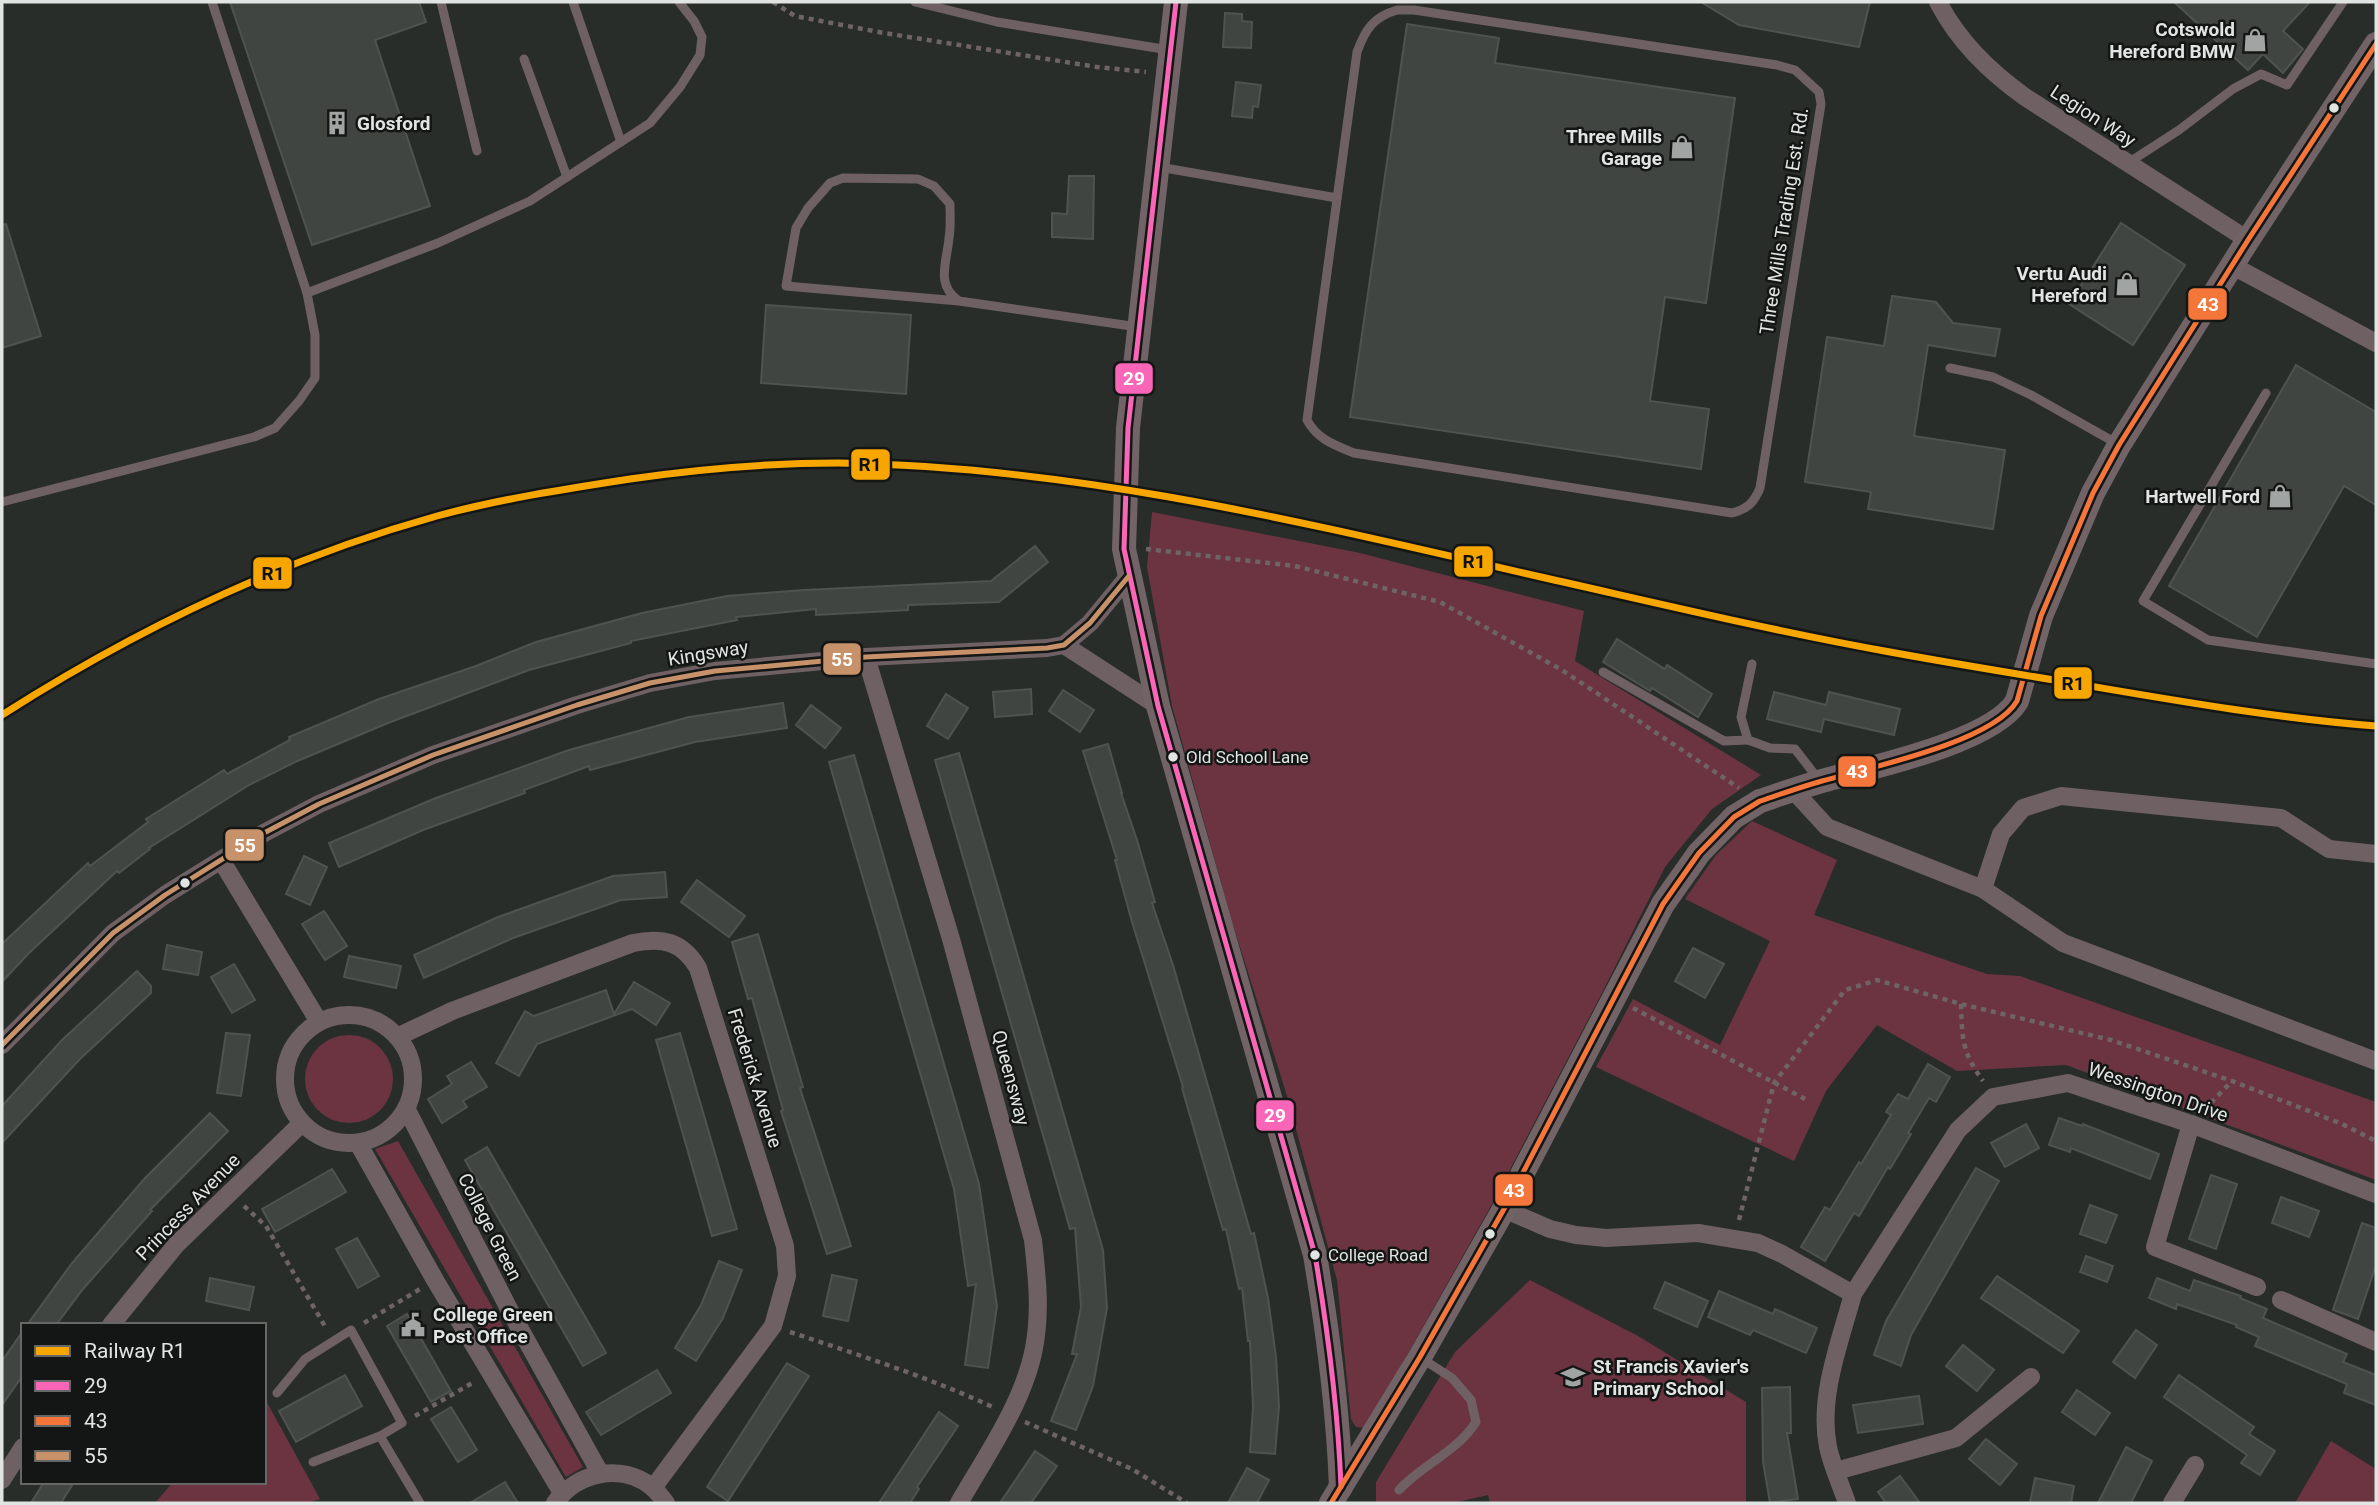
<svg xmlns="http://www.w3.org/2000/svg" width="2378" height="1505" font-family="Roboto,sans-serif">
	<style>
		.green { fill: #6c3441 }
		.building { fill: #414542; stroke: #4f5350; stroke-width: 2 }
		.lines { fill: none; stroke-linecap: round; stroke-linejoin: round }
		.path { stroke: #6e6466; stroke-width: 4.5; stroke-dasharray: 5 5; stroke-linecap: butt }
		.lane { stroke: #6f6163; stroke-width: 9 }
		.street { stroke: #6f6163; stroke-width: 18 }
		.secondary { stroke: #716366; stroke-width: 24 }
		.bus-1-casing { stroke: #131614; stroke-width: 10 }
		.bus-2-casing { stroke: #131614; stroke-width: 10 }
		.bus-3-casing { stroke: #131614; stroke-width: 10 }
		.bus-1 { stroke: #fa66b7; stroke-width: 5 }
		.bus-2 { stroke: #f5763a; stroke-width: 5 }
		.bus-3 { stroke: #c7916a; stroke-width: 5 }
		.rail-1-casing { stroke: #131614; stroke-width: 12 }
		.rail-1 { stroke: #f7a600; stroke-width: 7 }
		.bus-dot { fill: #e0e4e2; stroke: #131614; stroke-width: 2.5 }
		.labels { text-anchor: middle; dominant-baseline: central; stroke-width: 5; stroke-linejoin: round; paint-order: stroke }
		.bus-label { font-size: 17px; fill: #e0e4e2; stroke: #131614; text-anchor: start }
		.poi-label { font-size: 19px; font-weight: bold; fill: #e0e4e2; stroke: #131614; text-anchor: end }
		.street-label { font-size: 19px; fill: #e0e4e2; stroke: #131614 }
		.line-badge { stroke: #131614; stroke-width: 2.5 }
		.badge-label { font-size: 19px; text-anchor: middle; font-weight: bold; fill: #fff }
		.pale-badge-label { font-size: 19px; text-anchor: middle; font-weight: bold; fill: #111 }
	</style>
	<rect width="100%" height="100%" fill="#282d2a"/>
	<g class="green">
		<path d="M1152,512L1360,553L1584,611L1575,661L1761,775L1712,809L1665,867L1602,993L1492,1204L1366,1428L1356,1427L1351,1419L1337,1280L1287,1096L1230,915L1172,706L1147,567Z"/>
		<path d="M1752,821L1837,860L1814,915L1987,974L2020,976L2376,1102V1180L2066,1065L1957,1071L1877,1025L1826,1091L1794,1161L1596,1067L1633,999L1720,1045L1770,941L1685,899L1716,855Z"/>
		<circle cx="349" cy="1079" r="44"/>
		<path d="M398,1141L583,1467L566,1477L375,1149Z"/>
		<path d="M1530,1280L1638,1336L1746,1402V1503H1490L1488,1495L1453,1503H1376V1482L1455,1352Z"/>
		<path d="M264,1397L320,1499L308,1503H155L173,1482H264Z"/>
		<path d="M2331,1441L2376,1469V1503H2295Z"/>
	</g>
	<g class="building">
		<path d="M230,2H419L426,22L375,40L430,206L312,245Z"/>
		<path d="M1701,2H1870L1859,47L1739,25Z"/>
		<path d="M2174,2H2310L2283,31L2303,49L2283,73L2263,54L2248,70Z"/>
		<path d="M1225,13L1242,14V21L1252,22L1251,48L1223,47Z"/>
		<path d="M1407,24L1499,38L1495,63L1735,98L1706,303L1665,297L1650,401L1709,409L1701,469L1350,417Z"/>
		<path d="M1236,82L1261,85L1258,107L1253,106L1252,118L1232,116Z"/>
		<path d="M1069,176H1094L1093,239L1052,237V213L1067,214Z"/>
		<path d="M2121,223L2185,265L2133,345L2069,304Z"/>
		<path d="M6,224L41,336L2,348V225Z"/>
		<path d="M1892,296L1936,302L1953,323L2000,329L1995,356L1928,345L1914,436L2005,450L1993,529L1868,509L1871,492L1805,482L1827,337L1884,346Z"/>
		<path d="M766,305L911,315L906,394L761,383Z"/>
		<path d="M2296,365L2376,412V505L2344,486L2257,637L2169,586Z"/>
		<path d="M1035,546L1048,562L999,602L908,605V610L816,615V609L736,617L737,620L631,641V643L529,670L388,723L295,762L249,785L149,848L150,849L119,873L117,871L29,953L2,982V944L88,863L90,866L148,822L146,819L224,770L227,774L290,740L289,737L379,699L476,666L536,642L642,613L727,596L804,590L991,581Z"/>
		<path d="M1617,639L1665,669L1667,665L1712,694L1698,717L1652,688L1650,691L1603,662Z"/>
		<path d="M1031,689L1032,714L995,717L993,692Z"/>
		<path d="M1063,690L1094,710L1080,732L1049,711Z"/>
		<path d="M1774,692L1826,705L1829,692L1900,709L1894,735L1824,719L1821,732L1767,719Z"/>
		<path d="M946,694L968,708L948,739L927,726Z"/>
		<path d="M783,703L787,728L695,742L590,770L589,766L524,790L525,793L423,830L339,867L329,843L436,798L569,750L689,717Z"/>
		<path d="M811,705L841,728L825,748L796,725Z"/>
		<path d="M1108,744L1122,793H1121L1137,840L1155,902L1152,903L1173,965L1251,1234L1254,1233L1268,1298L1276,1357L1279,1406L1275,1454L1250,1452L1253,1407L1250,1341H1248L1242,1288L1239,1289L1226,1229L1223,1230L1182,1088L1183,1087L1132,922L1115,860H1117L1083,751Z"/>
		<path d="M959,753L1103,1250L1107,1308L1093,1386L1076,1430L1051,1421L1077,1354H1072L1081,1307L1075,1228L1070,1229L935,760Z"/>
		<path d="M854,755L979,1184L997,1306L988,1368L965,1365L976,1284L968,1286L954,1189L829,762Z"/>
		<path d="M304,856L327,867L310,905L286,894Z"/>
		<path d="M665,872L667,897L621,900L513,938L424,978L414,955L498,917L613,876Z"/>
		<path d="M697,880L745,916L729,937L681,902Z"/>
		<path d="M324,911L347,946L325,960L302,924Z"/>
		<path d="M758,934L803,1087L800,1088L851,1246L827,1254L781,1111L783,1110L752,998L748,999L732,942Z"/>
		<path d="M167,945L202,952L198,975L163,969Z"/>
		<path d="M1693,948L1724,964L1705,998L1675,981Z"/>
		<path d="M349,956L401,966L396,988L344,977Z"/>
		<path d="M234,964L255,1000L232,1013L211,977Z"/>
		<path d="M137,971L151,986V993L80,1059L2,1143V1106L62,1040Z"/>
		<path d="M634,982L670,1003L656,1025L632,1009L537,1044L519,1076L496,1063L525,1011L534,1016L606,990L614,1014Z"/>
		<path d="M226,1033L250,1035L241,1096L217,1093Z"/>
		<path d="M680,1033L737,1229L712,1236L656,1040Z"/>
		<path d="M471,1062L487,1087L463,1101L467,1107L442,1123L428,1099L452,1084L447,1076Z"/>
		<path d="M1928,1064L1950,1077L1936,1102L1929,1098L1908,1133L1911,1134L1890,1169L1888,1167L1859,1216L1854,1213L1825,1261L1801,1247L1825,1207L1830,1210L1859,1162L1861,1164L1891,1115L1886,1112L1898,1094L1908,1099Z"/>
		<path d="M210,1113L228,1131L150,1210L152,1211L83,1289L56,1325H27L72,1263L145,1178Z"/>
		<path d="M2059,1118L2082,1126L2083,1124L2159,1154L2150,1179L2071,1148L2070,1152L2049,1145Z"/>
		<path d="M2026,1124L2039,1148L2005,1167L1991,1143Z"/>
		<path d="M487,1147L606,1353L583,1366L465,1160Z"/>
		<path d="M1976,1168L1999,1181L1911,1335L1901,1366L1874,1355L1886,1321Z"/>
		<path d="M332,1169L346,1192L275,1232L262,1209Z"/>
		<path d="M2211,1175L2237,1184L2216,1249L2189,1239Z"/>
		<path d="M2281,1197L2319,1211L2309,1237L2272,1223Z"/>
		<path d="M2090,1205L2117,1215L2106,1243L2080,1234Z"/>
		<path d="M2362,1223L2376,1228V1265L2358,1319L2333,1310Z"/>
		<path d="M357,1238L379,1276L358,1288L336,1249Z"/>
		<path d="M2086,1256L2113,1266L2107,1282L2080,1272Z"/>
		<path d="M719,1261L742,1270L723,1318L696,1361L675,1348L701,1305Z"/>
		<path d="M832,1275L857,1280L848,1321L823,1316Z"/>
		<path d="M1997,1276L2079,1331L2063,1353L1981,1298Z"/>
		<path d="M210,1278L254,1287L249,1310L206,1301Z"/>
		<path d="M2157,1278L2190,1291L2194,1280L2241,1296L2240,1298L2267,1309L2263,1318L2347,1354L2343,1362L2376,1375V1405L2344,1393L2347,1384L2255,1346L2259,1337L2236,1327L2237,1325L2177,1304L2176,1309L2149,1298Z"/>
		<path d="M1665,1282L1708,1301L1697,1327L1654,1308Z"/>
		<path d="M1719,1291L1773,1314L1775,1309L1817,1328L1806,1353L1753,1330L1750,1335L1708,1317Z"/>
		<path d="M407,1314L451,1391L431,1402L387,1326Z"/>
		<path d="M2136,1330L2157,1345L2135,1378L2113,1362Z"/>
		<path d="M23,1331V1375L2,1405V1361Z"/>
		<path d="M1963,1345L1994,1370L1977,1391L1946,1366Z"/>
		<path d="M787,1363L809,1376L728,1501L707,1487Z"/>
		<path d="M657,1370L671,1393L601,1435L586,1412Z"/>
		<path d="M345,1375L362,1406L296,1442L279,1411Z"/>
		<path d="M2179,1375L2254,1427L2249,1434L2275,1451L2260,1475L2241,1463L2247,1455L2164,1397Z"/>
		<path d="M1790,1387L1791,1433H1787L1798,1499L1770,1503L1763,1462L1762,1388Z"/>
		<path d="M2077,1390L2110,1413L2095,1435L2062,1412Z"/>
		<path d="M1919,1396L1923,1424L1858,1433L1853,1405Z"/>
		<path d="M451,1407L477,1450L458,1462L431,1419Z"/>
		<path d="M939,1412L958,1426L917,1487L919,1489L910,1503H879Z"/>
		<path d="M1986,1439L2017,1464L2000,1485L1969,1459Z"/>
		<path d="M2126,1447L2152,1461L2131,1503H2098Z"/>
		<path d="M1035,1451L1057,1466L1031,1503H1000Z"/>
		<path d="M1247,1468L1269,1480L1257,1503H1228Z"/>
		<path d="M1900,1476L1920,1503H1886L1878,1492Z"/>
		<path d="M2035,1478L2074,1486L2071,1503H2030Z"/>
		<path d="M44,1482H74L61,1503H31Z"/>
		<path d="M505,1482L518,1503H470Z"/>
	</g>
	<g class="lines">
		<g class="path">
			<path d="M773,2L795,16L884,33L1097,67L1146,72"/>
			<path d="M1146,549L1295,566L1440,602L1562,670L1739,788"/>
			<path d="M1961,1004C1962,1039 1962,1052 1983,1081"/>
			<path d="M1633,1008L1805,1099"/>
			<path d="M2204,1110L2232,1081"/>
			<path d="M244,1206L266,1226L326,1328"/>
			<path d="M1739,1220L1774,1083L1845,990L1877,980L1961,1004L2111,1040L2232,1081L2342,1124L2376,1141"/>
			<path d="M364,1323L420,1289"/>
			<path d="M790,1332C859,1355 928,1377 995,1408"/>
			<path d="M415,1416L474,1382"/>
			<path d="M1025,1422L1132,1469L1187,1503"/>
		</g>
		<g class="lane">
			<path d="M441,2L477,151"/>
			<path d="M573,2L621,142"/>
			<path d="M915,2L997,22L1169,50"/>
			<path d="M1397,10H1414L1777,65L1795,70L1819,92L1821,104L1760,488C1754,503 1747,509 1732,513L1354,453C1334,445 1317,439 1307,420L1357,52C1365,30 1373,17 1397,10Z"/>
			<path d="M524,59L567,177"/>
			<path d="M2128,163L2179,130L2233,89L2261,74L2287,85L2343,2"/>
			<path d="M1159,167L1337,198"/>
			<path d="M307,293L438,243L530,201L650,123L680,87L700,55L702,37L694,21L679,2"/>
			<path d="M959,301L786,286L796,228L808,208L830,183L843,178L918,179L934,186L950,204C950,215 951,227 949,238C947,262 935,285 959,301L1138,327"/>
			<path d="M1950,368L1993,377L2031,395L2116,443"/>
			<path d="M2266,393L2143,601L2208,640L2376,664"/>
			<path d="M2,502L254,437L275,428L299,401L315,378V335L307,293L212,2"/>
			<path d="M1752,664L1741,717L1748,740L1770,748L1795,749L1819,780"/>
			<path d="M1603,672L1724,741L1748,740"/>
			<path d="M277,1393L305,1359L351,1330L402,1423L380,1436L420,1503"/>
			<path d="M313,1462L380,1436"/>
			<path d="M1399,1490C1423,1464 1457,1452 1476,1422L1471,1400L1452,1378L1421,1358"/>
		</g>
		<g class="street">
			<path d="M1938,2C1959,42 1989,71 2025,97L2248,240"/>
			<path d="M2233,266L2376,343"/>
			<path d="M1064,645L1158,706"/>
			<path d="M866,657L951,939L1033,1240C1037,1276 1041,1312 1034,1348C1024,1402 986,1456 959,1503"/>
			<path d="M1793,790L1827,827L1983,889L2063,943L2376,1061"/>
			<path d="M221,860L319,1022"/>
			<path d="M1983,889L2001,834L2023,808L2061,796L2281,818L2329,849L2376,854"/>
			<circle cx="349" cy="1079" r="64"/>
			<path d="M397,1037L452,1011L633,943C662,937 682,941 698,968L785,1246L787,1276L773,1326L653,1488"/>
			<path d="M2,1045L113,933L165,895L264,833L319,804L433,755L577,705L650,683L715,671L866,657L1047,648L1064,645L1090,623L1128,577"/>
			<path d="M406,1108L509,1309L600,1473"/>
			<path d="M2191,1124L2155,1247L2257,1287"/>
			<path d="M358,1143L435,1280L562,1493"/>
			<path d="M1504,1209L1550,1229L1576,1235L1606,1238L1698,1233L1758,1243L1782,1254L1853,1294C1840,1342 1818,1397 1828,1447C1832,1466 1841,1485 1847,1503"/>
			<path d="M1853,1294L1958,1130L1993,1097L2068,1083L2191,1124L2376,1194"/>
			<path d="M2281,1300L2376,1342"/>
			<path d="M111,1325L176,1245L302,1123"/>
			<path d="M1836,1471L1956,1438L2031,1377"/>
			<path d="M2,1480L23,1447"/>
			<path d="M555,1503C576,1473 621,1462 652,1487C657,1491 662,1498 666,1503"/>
			<path d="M2172,1503L2195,1465"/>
		</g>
		<g class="secondary">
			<path d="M1176,2L1128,428L1124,549L1158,706L1315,1255C1328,1332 1338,1409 1341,1487"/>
			<path d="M1331,1503L1420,1357L1504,1209L1663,904L1699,853L1734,817L1760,801C1781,794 1801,787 1822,781C1868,768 1993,742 2017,701L2041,616L2093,493L2119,445L2248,240L2376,44"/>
		</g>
		<g class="bus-1-casing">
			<path id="bus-1" d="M1176,2L1128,428L1124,549L1158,706L1315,1255C1328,1332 1338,1409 1341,1487"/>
		</g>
		<g class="bus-2-casing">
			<path id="bus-2" d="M1331,1503L1420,1357L1504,1209L1663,904L1699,853L1734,817L1760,801C1781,794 1801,787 1822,781C1868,768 1993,742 2017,701L2041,616L2093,493L2119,445L2248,240L2376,44"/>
		</g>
		<g class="bus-3-casing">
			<path id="bus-3" d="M2,1045L113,933L165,895L264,833L319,804L433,755L577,705L650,683L715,671L866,657L1047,648L1064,645L1090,623L1128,577"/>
		</g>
		<use href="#bus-1" class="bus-1"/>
		<use href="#bus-2" class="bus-2"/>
		<use href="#bus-3" class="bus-3"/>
		<g class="rail-1-casing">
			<path id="rail-1" d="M2,715C137,629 282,559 437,516C500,499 565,489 630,479C699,469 768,463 838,463C1077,466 1310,524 1541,577C1657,603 1773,631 1890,652C1950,663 2011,673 2072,683C2172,700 2274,718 2376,726"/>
		</g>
		<use href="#rail-1" class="rail-1"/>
	</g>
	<defs>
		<g id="shop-bare" transform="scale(1.89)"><path d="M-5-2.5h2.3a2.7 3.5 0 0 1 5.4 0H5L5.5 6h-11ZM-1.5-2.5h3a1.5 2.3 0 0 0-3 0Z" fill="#a0a4a2" stroke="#131614" stroke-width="2.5" paint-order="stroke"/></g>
		<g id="building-bare" transform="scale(1.89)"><path d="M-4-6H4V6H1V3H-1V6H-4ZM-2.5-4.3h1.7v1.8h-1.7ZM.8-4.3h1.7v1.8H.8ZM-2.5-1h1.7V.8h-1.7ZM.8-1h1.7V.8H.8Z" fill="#a0a4a2" stroke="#131614" stroke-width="2.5" paint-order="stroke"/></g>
		<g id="civic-bare" transform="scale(1.89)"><path d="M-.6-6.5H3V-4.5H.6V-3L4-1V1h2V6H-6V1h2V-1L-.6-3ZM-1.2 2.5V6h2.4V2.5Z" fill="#a0a4a2" stroke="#131614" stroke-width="2.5" paint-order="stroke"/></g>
		<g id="school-bare" transform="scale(1.89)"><path d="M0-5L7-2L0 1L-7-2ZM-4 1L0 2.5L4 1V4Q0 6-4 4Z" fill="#a0a4a2" stroke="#131614" stroke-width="2.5" paint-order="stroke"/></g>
	</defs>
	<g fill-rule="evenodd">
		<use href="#shop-bare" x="2255" y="40"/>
		<use href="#building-bare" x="337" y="123"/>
		<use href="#shop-bare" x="1682" y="147"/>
		<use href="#shop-bare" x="2127" y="284"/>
		<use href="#shop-bare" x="2280" y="496"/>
		<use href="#civic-bare" x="413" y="1325"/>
		<use href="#school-bare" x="1573" y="1377"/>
	</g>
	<g class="bus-dot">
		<circle cx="2334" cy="108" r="6"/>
		<circle cx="1173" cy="757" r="6"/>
		<circle cx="185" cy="883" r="6"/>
		<circle cx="1490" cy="1234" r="6"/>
		<circle cx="1315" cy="1255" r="6"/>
	</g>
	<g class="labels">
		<g class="bus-label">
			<text x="1186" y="757">Old School Lane</text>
			<text x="1328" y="1255">College Road</text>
		</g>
		<g class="poi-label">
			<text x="2235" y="29">Cotswold<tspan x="2235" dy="22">Hereford BMW</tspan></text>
			<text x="357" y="123" text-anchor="start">Glosford</text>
			<text x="1662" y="136">Three Mills<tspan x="1662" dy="22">Garage</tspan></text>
			<text x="2107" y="273">Vertu Audi<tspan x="2107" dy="22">Hereford</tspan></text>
			<text x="2260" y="496">Hartwell Ford</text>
			<text x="433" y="1314" text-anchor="start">College Green<tspan x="433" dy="22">Post Office</tspan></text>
			<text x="1593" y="1366" text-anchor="start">St Francis Xavier's<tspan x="1593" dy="22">Primary School</tspan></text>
		</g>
		<g class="street-label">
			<text transform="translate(2093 116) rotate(33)">Legion Way</text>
			<text transform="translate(1784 221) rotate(-81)">Three Mills Trading Est. Rd.</text>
			<text transform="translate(708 653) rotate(-9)">Kingsway</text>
			<text transform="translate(755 1078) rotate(73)">Frederick Avenue</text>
			<text transform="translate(1011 1078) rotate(75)">Queensway</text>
			<text transform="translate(2158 1092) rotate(19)">Wessington Drive</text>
			<text transform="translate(188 1207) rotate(-46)">Princess Avenue</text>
			<text transform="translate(490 1227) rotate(63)">College Green</text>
		</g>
	</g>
	<g class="line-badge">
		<rect x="2187" y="287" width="41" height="34" rx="7" fill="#f5763a"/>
		<rect x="1114" y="362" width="40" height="33" rx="7" fill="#fa66b7"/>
		<rect x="850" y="448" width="41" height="33" rx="7" fill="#f7a600"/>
		<rect x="1453" y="545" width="41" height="33" rx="7" fill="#f7a600"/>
		<rect x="252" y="556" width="41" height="34" rx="7" fill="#f7a600"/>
		<rect x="822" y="642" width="40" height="34" rx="7" fill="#c7916a"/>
		<rect x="2053" y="666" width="40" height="34" rx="7" fill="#f7a600"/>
		<rect x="1837" y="755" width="40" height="33" rx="7" fill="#f5763a"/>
		<rect x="224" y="828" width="41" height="34" rx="7" fill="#c7916a"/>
		<rect x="1255" y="1099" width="40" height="33" rx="7" fill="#fa66b7"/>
		<rect x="1494" y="1173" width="40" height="34" rx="7" fill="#f5763a"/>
	</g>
	<g class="badge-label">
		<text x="2208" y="311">43</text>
		<text x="1134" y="385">29</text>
		<text x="842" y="666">55</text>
		<text x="1857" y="778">43</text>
		<text x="245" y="852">55</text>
		<text x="1275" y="1122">29</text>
		<text x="1514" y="1197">43</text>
	</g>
	<g class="pale-badge-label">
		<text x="870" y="471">R1</text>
		<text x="1474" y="568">R1</text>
		<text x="273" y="580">R1</text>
		<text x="2073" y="690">R1</text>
	</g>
	<rect width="2378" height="1505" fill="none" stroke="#e0e4e2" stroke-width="7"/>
	<rect x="21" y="1323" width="245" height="161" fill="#131614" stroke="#656866" stroke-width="2"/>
	<rect x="35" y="1346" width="35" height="10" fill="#f7a600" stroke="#656866" stroke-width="2"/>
	<text x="84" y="1358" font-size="21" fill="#e0e4e2">Railway R1</text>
	<rect x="35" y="1381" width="35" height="10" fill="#fa66b7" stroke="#656866" stroke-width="2"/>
	<text x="84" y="1393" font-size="21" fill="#e0e4e2">29</text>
	<rect x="35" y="1416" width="35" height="10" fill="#f5763a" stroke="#656866" stroke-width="2"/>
	<text x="84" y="1428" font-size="21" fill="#e0e4e2">43</text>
	<rect x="35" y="1451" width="35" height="10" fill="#c7916a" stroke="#656866" stroke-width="2"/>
	<text x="84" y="1463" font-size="21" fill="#e0e4e2">55</text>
</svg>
